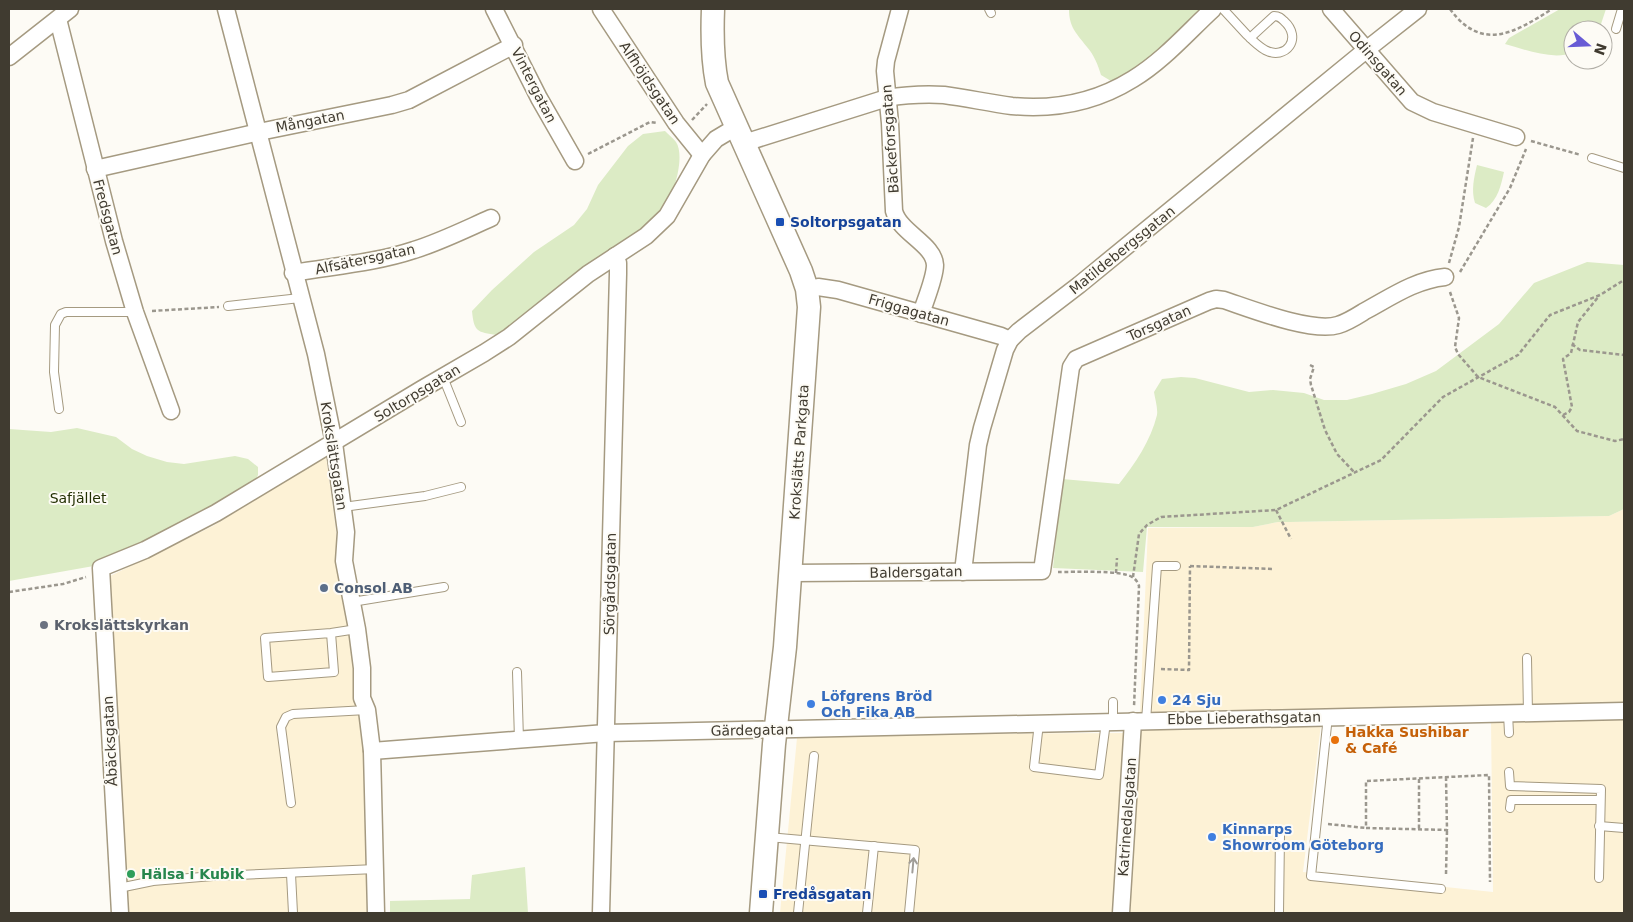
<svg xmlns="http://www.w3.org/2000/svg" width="1633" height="922" font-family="'DejaVu Sans',sans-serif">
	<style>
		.built { fill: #fdf2d6; fill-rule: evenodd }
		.green { fill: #dcebc5 }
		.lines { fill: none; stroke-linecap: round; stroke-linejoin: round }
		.lane-casing { stroke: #a59a81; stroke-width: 10 }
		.street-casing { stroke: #a59a81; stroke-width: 19 }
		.secondary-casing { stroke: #a59a81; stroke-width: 25 }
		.path { stroke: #9b978e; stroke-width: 2.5; stroke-dasharray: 4 2.5; stroke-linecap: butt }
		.lane { stroke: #fff; stroke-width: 8 }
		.street { stroke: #fff; stroke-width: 16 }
		.secondary { stroke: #fff; stroke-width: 22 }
		.oneway { stroke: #a09d98 }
		.transit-dot { fill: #1a4fb4; stroke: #fdfbf5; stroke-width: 2 }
		.service-dot { fill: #5c6f8a; stroke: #fdfbf5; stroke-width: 2 }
		.worship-dot { fill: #6b7280; stroke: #fdfbf5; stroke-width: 2 }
		.shop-dot { fill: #3f7fe0; stroke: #fdfbf5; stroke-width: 2 }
		.food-dot { fill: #e8710a; stroke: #fdfbf5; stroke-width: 2 }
		.leisure-dot { fill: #2e9e5b; stroke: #fdfbf5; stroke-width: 2 }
		.labels { text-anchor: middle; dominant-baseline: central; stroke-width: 4; stroke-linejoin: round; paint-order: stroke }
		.street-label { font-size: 14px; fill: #403b30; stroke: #fdfbf5 }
		.transit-label { font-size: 14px; font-weight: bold; fill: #164399; stroke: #fdfbf5; text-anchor: start }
		.park-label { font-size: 14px; fill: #233003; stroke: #fdfbf5 }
		.service-label { font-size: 14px; font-weight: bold; fill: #4e5e75; stroke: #fdfbf5; text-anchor: start }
		.worship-label { font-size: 14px; font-weight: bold; fill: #5b616d; stroke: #fdfbf5; text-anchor: start }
		.shop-label { font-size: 14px; font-weight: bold; fill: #366cbe; stroke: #fdfbf5; text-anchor: start }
		.food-label { font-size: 14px; font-weight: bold; fill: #c56008; stroke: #fdfbf5; text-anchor: start }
		.leisure-label { font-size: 14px; font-weight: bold; fill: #27864d; stroke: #fdfbf5; text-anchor: start }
	</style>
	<rect width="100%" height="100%" fill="#fdfbf5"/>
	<g class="built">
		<path d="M326,456L365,747L368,824L367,913H127L108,577L213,526Z"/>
		<path d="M1624,509V913H780L797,738L885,734L1133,733L1140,713L1148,528L1253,527L1278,522H1289L1609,516ZM1491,721L1493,892L1303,872L1321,724Z"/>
	</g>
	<g class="green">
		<path d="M1069,9H1203C1178,32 1143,73 1111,81L1101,75C1098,65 1094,55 1087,47C1076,33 1069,27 1069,9Z"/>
		<path d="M1560,9H1606L1599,30H1573V53C1551,60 1527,50 1505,44L1509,38Z"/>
		<path d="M665,131C668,134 673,138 676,142C685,155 675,193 665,205C658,215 648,224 638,233L509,327L497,335C477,332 474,332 472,311L492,290L534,252L574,225L587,209L598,185L628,146L643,134Z"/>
		<path d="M1477,165L1504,172C1501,185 1498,200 1486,208L1475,203C1471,190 1474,178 1477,165Z"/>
		<path d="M1587,262L1624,265V509L1609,516L1289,522H1278L1253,527H1147L1143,572L1053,568L1062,479L1119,484C1135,464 1151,440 1157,415C1158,408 1155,399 1154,392L1162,379L1181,377L1195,378L1249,392L1273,390L1304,393L1324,400H1347L1372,394L1406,384L1436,371L1499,324L1534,283Z"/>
		<path d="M77,428L116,437L132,449L147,456L167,462L184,464L235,456L248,459L258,467V475L253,486L105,564L9,581V429L51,432Z"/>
		<path d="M525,867L528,913H390V901L470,899L472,875Z"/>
	</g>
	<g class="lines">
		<g class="lane-casing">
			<g id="lane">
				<path d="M989,9L991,13"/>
				<path d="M1223,9L1247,35C1252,40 1258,46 1265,50C1286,61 1303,38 1284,21C1281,18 1279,16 1274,16L1250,38"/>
				<path d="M1616,29L1622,9"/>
				<path d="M1592,158L1624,168"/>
				<path d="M228,306L300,298"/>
				<path d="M443,377L461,422"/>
				<path d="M59,409L54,372L55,325L61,314L66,312H135"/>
				<path d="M343,507L425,496L461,487"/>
				<path d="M352,602L444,587"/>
				<path d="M331,633L334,672L268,677L265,638L331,633L357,629"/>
				<path d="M1527,658L1528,714"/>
				<path d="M517,672L519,740"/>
				<path d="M1508,714L1509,733"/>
				<path d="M1328,716L1311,876L1441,889"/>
				<path d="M1113,721V702"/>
				<path d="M1146,721L1157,566H1176"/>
				<path d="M1039,723L1034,767L1099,775L1106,722"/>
				<path d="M1509,772L1510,786L1601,789L1599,878"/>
				<path d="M291,803L281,727L286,717L293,714L367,710"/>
				<path d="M1510,808L1511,800H1600"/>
				<path d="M1599,826L1624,828"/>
				<path d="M768,837L915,850L909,913"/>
				<path d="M291,874L293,913"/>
				<path d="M119,888L153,881L213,876L376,869"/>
				<path d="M798,913L814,756"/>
				<path d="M867,913L874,846"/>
				<path d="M1279,913L1280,835"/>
			</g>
		</g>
		<g class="street-casing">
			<g id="street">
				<path d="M226,9L316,354L334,443L346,532L344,561L357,629L362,668V698L367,710L372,751L376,913"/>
				<path d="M494,9L539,98L575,161"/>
				<path d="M601,9L676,123L702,155"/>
				<path d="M900,9L886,61L885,71L890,123L894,211C900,233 934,244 935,265C935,278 925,301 921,314"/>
				<path d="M1331,9L1412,102L1433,112L1516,137"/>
				<path d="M58,19L114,241L135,312L171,411"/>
				<path d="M9,57L70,9"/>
				<path d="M744,143L887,98C905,95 925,94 944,95C967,98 989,103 1012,106C1054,110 1096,102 1133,79C1163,61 1188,32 1213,9"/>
				<path d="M95,169L259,132L392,105L409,100L514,45"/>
				<path d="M293,273C333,266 375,263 414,250C440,242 466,229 491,218"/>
				<path d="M807,289L818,287L838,290L1001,336L1010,340"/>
				<path d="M963,572L978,445L982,428L1005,350L1010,340L1019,331L1079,285L1366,50L1418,9"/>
				<path d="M791,573L1042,571L1071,367L1076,359L1209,301L1216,299L1224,300C1251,309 1312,333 1338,325C1348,322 1357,316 1365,311C1391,297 1415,280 1445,277"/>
				<path d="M372,751L606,733L1624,711"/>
				<path d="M120,913L101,568L145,550L216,513L422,389L484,353L509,337L588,274L646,236L667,216L702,155L716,139L736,127"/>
				<path d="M601,913L618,274V263L615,256"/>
				<path d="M1121,913L1133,721"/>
			</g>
		</g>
		<g class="secondary-casing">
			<path id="secondary" d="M713,9C712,34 712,58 717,83L801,271L807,289L809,307L785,647L774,744L761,913"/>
		</g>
		<g class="path">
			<path d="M1450,9C1482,53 1516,32 1552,9"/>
			<path d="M692,120L707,104"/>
			<path d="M1531,141L1581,155"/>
			<path d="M588,154L650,122L657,123"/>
			<path d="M1449,263L1459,227L1473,138"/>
			<path d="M1460,272L1510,188L1526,149"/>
			<path d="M1450,292L1459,318L1455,347L1458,354L1478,377L1555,407L1577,431L1615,441L1624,439"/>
			<path d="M152,311L219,307"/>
			<path d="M1572,344L1580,350L1624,355"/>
			<path d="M1310,365L1314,367L1310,379L1311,385L1325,430L1337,454L1355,473"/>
			<path d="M1563,415L1569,412L1572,407L1563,359L1571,353L1578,322L1599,296"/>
			<path d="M1276,510L1291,539"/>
			<path d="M1190,566L1273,569"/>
			<path d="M1058,572C1074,572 1121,570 1132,577C1136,579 1138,583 1139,586L1134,707"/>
			<path d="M1116,573L1117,558"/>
			<path d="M1133,577L1139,534L1147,525L1161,517L1276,510L1381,460L1443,397L1518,355L1550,315L1600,295L1624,280"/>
			<path d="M9,592L63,584L86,577"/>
			<path d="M1161,669L1189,670L1190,566"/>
			<path d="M1446,777L1447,830L1366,828V781L1489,775L1490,882"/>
			<path d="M1419,779V829"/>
			<path d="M1328,824L1366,828"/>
			<path d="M1446,874L1447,830"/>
		</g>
		<use href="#lane" class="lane"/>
		<use href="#street" class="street"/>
		<use href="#secondary" class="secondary"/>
	</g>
	<defs><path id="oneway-shaft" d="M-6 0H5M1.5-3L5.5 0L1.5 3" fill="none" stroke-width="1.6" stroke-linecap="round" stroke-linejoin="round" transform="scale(1.25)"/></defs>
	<use class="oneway" href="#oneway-shaft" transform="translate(913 865) rotate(-85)"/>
	<g class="transit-dot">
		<rect x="775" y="217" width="10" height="10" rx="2.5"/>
		<rect x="758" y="889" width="10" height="10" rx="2.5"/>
	</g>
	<circle class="service-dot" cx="324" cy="588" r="5"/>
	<circle class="worship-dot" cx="44" cy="625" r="5"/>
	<g class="shop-dot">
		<circle cx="1162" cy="700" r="5"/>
		<circle cx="811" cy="704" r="5"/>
		<circle cx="1212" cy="837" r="5"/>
	</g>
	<circle class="food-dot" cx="1335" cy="740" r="5"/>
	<circle class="leisure-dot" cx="131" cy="874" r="5"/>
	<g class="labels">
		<g class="street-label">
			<text transform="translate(1378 63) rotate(49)">Odinsgatan</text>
			<text transform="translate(650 83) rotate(56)">Alfhöjdsgatan</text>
			<text transform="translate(534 85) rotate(63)">Vintergatan</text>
			<text transform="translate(310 121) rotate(-11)">Mångatan</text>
			<text transform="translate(890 139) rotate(-94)">Bäckeforsgatan</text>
			<text transform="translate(108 217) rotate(75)">Fredsgatan</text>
			<text transform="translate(1122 250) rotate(-39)">Matildebergsgatan</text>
			<text transform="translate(365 259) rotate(-12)">Alfsätersgatan</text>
			<text transform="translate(909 310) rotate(16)">Friggagatan</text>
			<text transform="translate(1159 323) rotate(-24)">Torsgatan</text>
			<text transform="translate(417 393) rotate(-31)">Soltorpsgatan</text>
			<text transform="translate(799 452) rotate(-86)">Krokslätts Parkgata</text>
			<text transform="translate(334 456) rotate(81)">Krokslättsgatan</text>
			<text transform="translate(916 572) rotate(-1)">Baldersgatan</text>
			<text transform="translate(610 584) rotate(-89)">Sörgårdsgatan</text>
			<text transform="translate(1244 718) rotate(-1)">Ebbe Lieberathsgatan</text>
			<text transform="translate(752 730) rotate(-1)">Gärdegatan</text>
			<text transform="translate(110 741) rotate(-93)">Åbäcksgatan</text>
			<text transform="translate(1127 817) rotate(-86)">Katrinedalsgatan</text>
		</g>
		<g class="transit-label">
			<text x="790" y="222">Soltorpsgatan</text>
			<text x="773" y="894">Fredåsgatan</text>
		</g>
		<g class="park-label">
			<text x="78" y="498">Safjället</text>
		</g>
		<g class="service-label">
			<text x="334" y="588">Consol AB</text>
		</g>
		<g class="worship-label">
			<text x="54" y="625">Krokslättskyrkan</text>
		</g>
		<g class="shop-label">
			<text x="821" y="696">Löfgrens Bröd<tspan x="821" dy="16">Och Fika AB</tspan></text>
			<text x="1172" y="700">24 Sju</text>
			<text x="1222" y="829">Kinnarps<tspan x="1222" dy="16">Showroom Göteborg</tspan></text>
		</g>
		<g class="food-label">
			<text x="1345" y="732">Hakka Sushibar<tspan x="1345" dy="16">&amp; Café</tspan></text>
		</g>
		<g class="leisure-label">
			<text x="141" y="874">Hälsa i Kubik</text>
		</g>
	</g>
	<rect width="1633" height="922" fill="none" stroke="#403b30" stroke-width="20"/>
	<g transform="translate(1588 45) rotate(109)"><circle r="24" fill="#fdfbf5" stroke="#b1aea6"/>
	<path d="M0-4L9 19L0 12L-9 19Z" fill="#685bd5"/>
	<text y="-8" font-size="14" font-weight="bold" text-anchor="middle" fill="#403b30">N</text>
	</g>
</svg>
